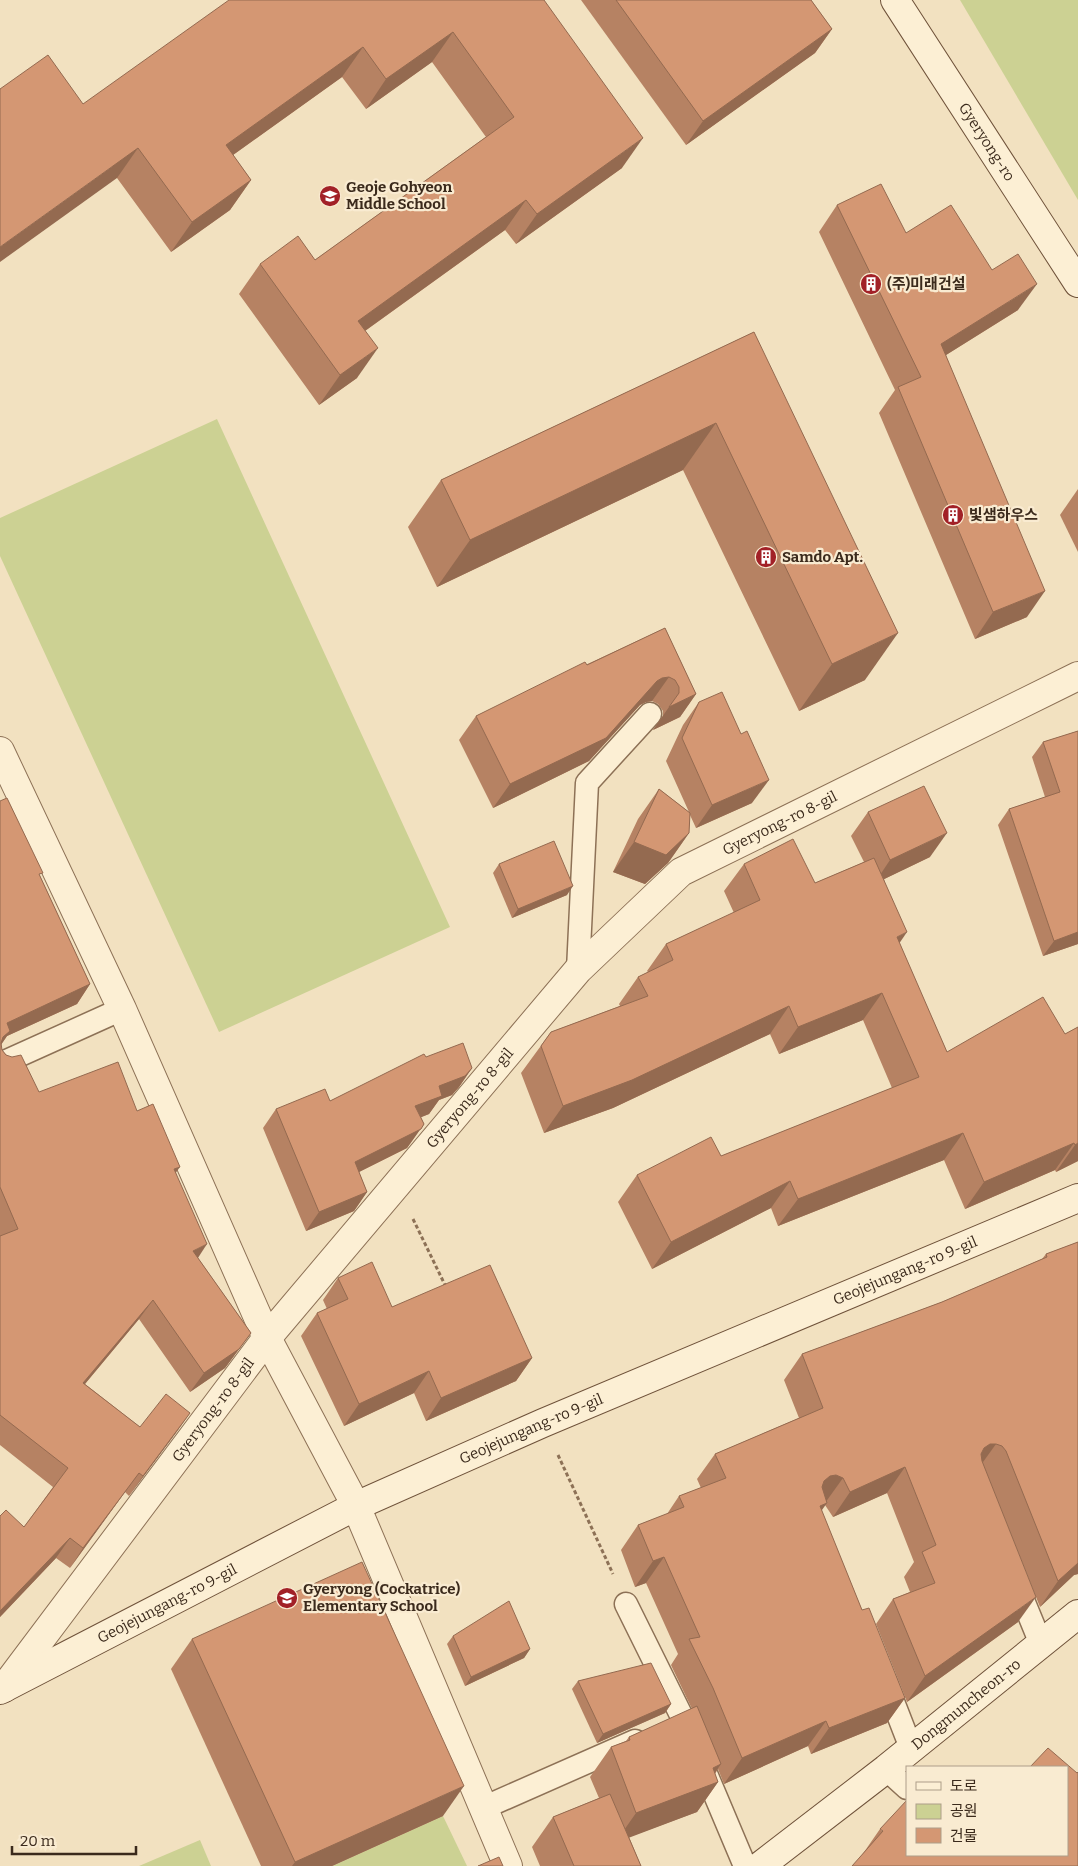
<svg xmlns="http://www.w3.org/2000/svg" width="1078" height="1866" font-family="Bitter,'Noto Sans KR',serif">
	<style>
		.green { fill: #ccd193 }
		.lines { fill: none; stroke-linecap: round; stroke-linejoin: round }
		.lane-casing { stroke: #8d7156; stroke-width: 25 }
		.street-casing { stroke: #8d7156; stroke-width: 30 }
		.secondary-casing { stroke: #6f523a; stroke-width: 30 }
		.path { stroke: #8d7156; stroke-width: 3; stroke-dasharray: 4 2.5; stroke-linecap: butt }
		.lane { stroke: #fcefd4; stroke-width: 22 }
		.street { stroke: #fcefd4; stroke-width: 28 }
		.secondary { stroke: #fcefd4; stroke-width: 28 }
		.wall { fill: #b68263 }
		.shaded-wall { fill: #946a50 }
		.building { fill: #d49773; stroke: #946a50 }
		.labels { text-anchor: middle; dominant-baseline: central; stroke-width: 4.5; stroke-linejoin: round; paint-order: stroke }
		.street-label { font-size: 15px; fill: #3b2a1c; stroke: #f9ebd1 }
		.poi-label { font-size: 15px; font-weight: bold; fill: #3b2a1c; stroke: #f9ebd1; text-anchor: start }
	</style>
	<rect width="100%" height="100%" fill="#f2e1c0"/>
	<g class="green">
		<path d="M960,0H1078V200Z"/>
		<path d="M217,419L450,927L219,1032L0,556V518Z"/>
		<path d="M443,1816L467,1866H332Z"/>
		<path d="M200,1840L211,1866H139Z"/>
	</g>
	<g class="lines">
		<g class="lane-casing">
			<g id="lane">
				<path d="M578,970L587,783L650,714"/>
				<path d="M0,1064L122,1009"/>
				<path d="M1016,1583L1041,1644"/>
				<path d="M626,1604L683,1719L745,1866"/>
				<path d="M885,1681L911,1748"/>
				<path d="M886,1769L907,1788"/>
				<path d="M483,1808L635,1741"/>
			</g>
		</g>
		<g class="street-casing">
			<g id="street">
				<path d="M0,751L122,1009L267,1338L356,1506L508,1866"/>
				<path id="s1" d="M4,1688L267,1338L578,970L681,872L1078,676"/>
			</g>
		</g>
		<g class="secondary-casing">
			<g id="secondary">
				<path id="s2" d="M895,0L1078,283"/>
				<path id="s3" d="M0,1690L356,1506L543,1423L1078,1198"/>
				<path id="s4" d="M760,1866L886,1769L1078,1614"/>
			</g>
		</g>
		<g class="path">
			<path d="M413,1219L446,1287"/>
			<path d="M558,1455L613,1574"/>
		</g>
		<use href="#lane" class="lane"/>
		<use href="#street" class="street"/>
		<use href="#secondary" class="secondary"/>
	</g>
	<g class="wall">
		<path d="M544,0L622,168L516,244L505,230L365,331L357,378L319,405L239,294L260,264L315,260L486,137L432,62L366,109L342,77L233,155L251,180L230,210L171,252L117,178L83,104Z"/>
		<path d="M581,0H811L832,29L815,53L686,145Z"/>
		<path d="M837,205L906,233L1018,310L946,355L1027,617L975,639L879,413L895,390L819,232Z"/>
		<path d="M754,332L865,680L799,711L683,470L437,587L408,527L441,480Z"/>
		<path d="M1078,489V552L1060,515Z"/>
		<path d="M665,628L696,694L680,717L653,730L663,716V711L658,704L652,701L646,702L640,705L589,761L493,808L459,740L476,716Z"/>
		<path d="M699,702L752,803L696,828L690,815L689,833L668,863L645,884L613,872L638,819L659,789L689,812L666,761L683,725Z"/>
		<path d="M1078,731V944L1043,956L998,825L1009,809L1045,797L1032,757L1043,742Z"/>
		<path d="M0,801L40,876L90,984L77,1004L7,1036L1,1045L2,1050L39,1092L137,1111L176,1173L198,1258L251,1333L225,1368L190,1392L139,1319L85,1384L140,1427L190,1413L129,1496L125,1492L70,1568L56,1558L0,1617V1516L24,1527L53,1487L0,1445Z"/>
		<path d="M868,812L930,857L884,879L899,943L947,1052L1065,1034L1078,1027V1161L1056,1172L1055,1170L965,1209L944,1160L778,1226L771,1208L652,1269L618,1202L637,1175L721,1156L892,1088L863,1020L779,1054L770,1034L613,1108L544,1133L521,1073L551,1032L620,1006L619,1004L638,977L648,972L647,971L666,944L734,913L724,891L744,864L815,883L864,862L851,836Z"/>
		<path d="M499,864L567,895L512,918L493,873Z"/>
		<path d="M426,1057L472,1068L459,1087L452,1095L439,1100L429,1114L421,1117L424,1124L407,1148L359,1172L367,1192L354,1211L306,1231L263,1128L276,1109L330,1101Z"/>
		<path d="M1078,1242V1574L1074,1575L1040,1607L988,1477L1018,1622L907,1702L876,1624L893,1599L910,1592L904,1577L914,1562L887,1493L833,1517L825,1505L821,1510L862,1610L905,1698L887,1723L811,1754L808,1746L724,1784L718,1769L715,1774L718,1782L697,1812L629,1837L641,1866H540L532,1847L553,1817L599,1798L590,1777L611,1747L626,1741L629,1737L692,1709L671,1665L678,1654L646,1583L635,1587L621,1550L638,1525L667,1514L679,1496L701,1488L697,1479L715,1454L799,1418L784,1380L802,1354L942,1302L1042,1259L1046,1254Z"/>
		<path d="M338,1278L392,1307L532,1358L516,1381L426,1421L414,1393L344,1426L301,1336L317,1313L327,1309L323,1300Z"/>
		<path d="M453,1636L530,1649L524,1658L465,1686L447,1644Z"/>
		<path d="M192,1639L443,1816L332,1866H261L171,1669Z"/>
		<path d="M578,1681L671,1704L665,1713L597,1743L572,1689Z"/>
		<path d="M1077,1773L1078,1866L862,1855L880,1829L907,1855H1067Z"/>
	</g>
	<g class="shaded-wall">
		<path d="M832,29L815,53L686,145L703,121Z"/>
		<path d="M453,32L432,62L366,109L386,79Z"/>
		<path d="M363,47L342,77L205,175L226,145Z"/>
		<path d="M643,138L622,168L516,244L537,214Z"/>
		<path d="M138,148L117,178L0,262V247Z"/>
		<path d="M251,180L230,210L171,252L192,222Z"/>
		<path d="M526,200L505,230L337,351L358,321Z"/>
		<path d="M1037,284L1018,310L922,370L941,344Z"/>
		<path d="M378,348L357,378L319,405L340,375Z"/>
		<path d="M716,423L683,470L437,587L470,540Z"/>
		<path d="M1045,591L1027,617L975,639L993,612Z"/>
		<path d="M898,633L865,680L799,711L832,664Z"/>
		<path d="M669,677L652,701L646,702L640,705L589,761L493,808L510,784L657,681L662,678Z"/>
		<path d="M696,694L680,717L653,730L669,707Z"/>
		<path d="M769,780L752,803L696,828L712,805Z"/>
		<path d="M689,833L668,863L645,884L613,872L634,842Z"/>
		<path d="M947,833L930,857L874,884L890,860Z"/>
		<path d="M573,886L567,895L512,918L518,909Z"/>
		<path d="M907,932L888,960L897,937Z"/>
		<path d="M1078,932V944L1043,956L1054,941Z"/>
		<path d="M90,984L77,1004L7,1036L0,1046L7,1023Z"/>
		<path d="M882,993L863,1020L779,1054L798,1027Z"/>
		<path d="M789,1006L770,1034L613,1108L544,1133L563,1106Z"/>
		<path d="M472,1068L459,1087L452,1095L439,1100L429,1114L402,1125L415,1106L439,1086Z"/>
		<path d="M424,1124L407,1148L341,1181L355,1162Z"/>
		<path d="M963,1133L944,1160L778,1226L798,1199Z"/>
		<path d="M1074,1143L1055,1170L965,1209L984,1182Z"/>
		<path d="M1078,1143V1161L1056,1172L1075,1145Z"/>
		<path d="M180,1167L166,1186L174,1169Z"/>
		<path d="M790,1181L771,1208L652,1269L671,1242Z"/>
		<path d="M367,1192L354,1211L306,1231L319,1212Z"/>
		<path d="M207,1244L194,1264L193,1251Z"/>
		<path d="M153,1300L139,1319L69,1403L83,1383Z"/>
		<path d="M251,1333L225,1368L190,1392L204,1373Z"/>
		<path d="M532,1358L516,1381L426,1421L441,1398Z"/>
		<path d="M429,1371L414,1393L344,1426L359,1404Z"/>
		<path d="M190,1413L176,1433L129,1496L143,1476Z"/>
		<path d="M990,1444H996L978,1469L972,1470L984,1448Z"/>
		<path d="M905,1467L887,1493L833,1517L850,1492Z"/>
		<path d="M139,1473L125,1492L70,1568L83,1548Z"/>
		<path d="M836,1475L843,1478L825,1503L812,1502L824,1481L830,1476Z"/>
		<path d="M827,1503L809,1528L820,1506Z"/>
		<path d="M70,1538L56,1558L0,1617V1611Z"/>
		<path d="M664,1557L646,1583L635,1587L653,1561Z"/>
		<path d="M1078,1563V1574L1074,1575L1040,1607L1058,1581Z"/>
		<path d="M1036,1597L1018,1622L907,1702L925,1676Z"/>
		<path d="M530,1649L524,1658L465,1686L471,1677Z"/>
		<path d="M905,1698L887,1723L811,1754L829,1728Z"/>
		<path d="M671,1704L665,1713L597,1743L603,1734Z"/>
		<path d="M826,1721L808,1746L724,1784L742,1758Z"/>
		<path d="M721,1764L706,1786L718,1782L697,1812L615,1843L636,1813L713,1768Z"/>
		<path d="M464,1786L443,1816L332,1866H292L295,1862Z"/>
	</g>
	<g class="building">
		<path d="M229,0H544L643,138L537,214L526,200L358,321L378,348L340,375L260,264L298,236L315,260L514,117L453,32L386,79L363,47L226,145L251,180L192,222L138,148L0,247V89L48,55L83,104Z"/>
		<path d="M616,0H811L832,29L703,121Z"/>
		<path d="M881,184L906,233L951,205L992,270L1018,254L1037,284L941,344L1045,591L993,612L898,387L921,377L837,205Z"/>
		<path d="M754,332L898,633L832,664L716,423L470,540L441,480Z"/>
		<path d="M665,628L696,694L669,707L679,693V687L675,680L669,677L662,678L657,681L606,738L510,784L476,716L585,662L587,665Z"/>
		<path d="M722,692L741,734L747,731L769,780L712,805L682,738L699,702Z"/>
		<path d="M1078,731V932L1054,941L1009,809L1060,792L1043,742Z"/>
		<path d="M924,786L947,833L890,860L868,812Z"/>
		<path d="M659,789L690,813L689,833L666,855L634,842Z"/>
		<path d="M7,798L43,873L39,874L90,984L7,1023L10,1031L3,1037L1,1043L2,1050L6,1055L12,1057L21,1055L39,1092L118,1062L137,1111L153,1104L180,1167L174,1169L207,1244L193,1251L251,1333L239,1349L204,1373L153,1300L83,1383L140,1427L166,1394L190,1413L143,1476L139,1473L83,1548L70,1538L0,1611V1516L6,1510L24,1527L68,1468L0,1415V1236L18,1229L0,1187V801Z"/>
		<path d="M793,839L815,883L874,858L907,932L897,937L947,1052L1043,997L1065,1034L1078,1027V1143L1075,1145L1074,1143L984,1182L963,1133L798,1199L790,1181L671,1242L637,1175L711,1137L721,1156L919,1077L882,993L798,1027L789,1006L632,1080L563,1106L541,1046L551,1032L648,996L638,977L673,960L666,944L760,900L744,864Z"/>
		<path d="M554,841L573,886L518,909L499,864Z"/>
		<path d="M463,1043L472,1068L465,1076L439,1086L442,1096L415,1106L424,1124L421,1129L355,1162L367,1192L319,1212L276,1109L325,1089L330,1101L424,1054L426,1057Z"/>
		<path d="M1078,1242V1563L1058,1581L1006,1451L1002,1446L996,1444H990L984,1448L981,1454L982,1461L1036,1597L925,1676L893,1599L935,1583L922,1552L936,1545L905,1467L850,1492L843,1478L836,1475L830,1476L824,1481L822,1487L827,1503L820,1506L862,1610L869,1608L905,1698L829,1728L826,1721L742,1758L713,1688L689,1639L700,1637L664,1557L653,1561L638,1525L684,1507L679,1496L726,1478L715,1454L823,1408L802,1354L942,1302L1047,1257L1046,1254Z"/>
		<path d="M372,1262L392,1307L490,1265L532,1358L441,1398L429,1371L359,1404L317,1313L348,1299L338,1278Z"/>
		<path d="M362,1562L464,1786L295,1862L192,1639Z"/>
		<path d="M509,1601L530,1649L471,1677L453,1636Z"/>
		<path d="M651,1663L671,1704L603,1734L578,1681Z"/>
		<path d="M697,1706L721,1764L713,1768L718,1782L636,1813L611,1747L630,1740L629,1737Z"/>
		<path d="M1048,1748L1077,1773L1078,1772V1866H852L883,1831L880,1829L907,1800V1855H1067V1767H1030Z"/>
		<path d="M610,1794L641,1866H574L553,1817Z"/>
		<path d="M499,1857L503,1866H478Z"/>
	</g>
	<defs>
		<g id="school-disc" transform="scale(1.125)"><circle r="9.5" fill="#a22127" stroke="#f9ebd1"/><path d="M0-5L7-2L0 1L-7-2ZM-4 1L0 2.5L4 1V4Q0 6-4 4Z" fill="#fff"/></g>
		<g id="building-disc" transform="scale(1.125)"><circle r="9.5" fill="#a22127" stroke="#f9ebd1"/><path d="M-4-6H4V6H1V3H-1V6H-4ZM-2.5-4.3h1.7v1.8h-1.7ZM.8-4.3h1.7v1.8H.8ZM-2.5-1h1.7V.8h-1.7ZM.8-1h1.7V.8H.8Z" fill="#fff"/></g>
	</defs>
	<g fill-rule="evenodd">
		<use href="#school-disc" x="330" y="196"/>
		<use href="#building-disc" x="871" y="284"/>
		<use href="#building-disc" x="953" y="515"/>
		<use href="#building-disc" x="766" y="557"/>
		<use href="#school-disc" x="287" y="1598"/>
	</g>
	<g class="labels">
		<g class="street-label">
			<text stroke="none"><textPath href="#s2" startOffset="169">Gyeryong-ro</textPath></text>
			<text stroke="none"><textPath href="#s1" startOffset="1172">Gyeryong-ro 8-gil</textPath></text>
			<text stroke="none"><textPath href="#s1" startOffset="752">Gyeryong-ro 8-gil</textPath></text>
			<text stroke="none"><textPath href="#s3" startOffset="998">Geojejungang-ro 9-gil</textPath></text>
			<text stroke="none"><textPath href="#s1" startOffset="348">Gyeryong-ro 8-gil</textPath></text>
			<text stroke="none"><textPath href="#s3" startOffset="592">Geojejungang-ro 9-gil</textPath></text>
			<text stroke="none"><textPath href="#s3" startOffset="188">Geojejungang-ro 9-gil</textPath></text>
			<text stroke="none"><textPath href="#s4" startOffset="262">Dongmuncheon-ro</textPath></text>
		</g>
		<g class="poi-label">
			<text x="346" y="187">Geoje Gohyeon<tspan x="346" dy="17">Middle School</tspan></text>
			<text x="887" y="284">(주)미래건설</text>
			<text x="969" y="515">빛샘하우스</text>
			<text x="782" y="557">Samdo Apt.</text>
			<text x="303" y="1589">Gyeryong (Cockatrice)<tspan x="303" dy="17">Elementary School</tspan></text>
		</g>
	</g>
	<rect x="906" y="1766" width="162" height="90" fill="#f9ebd1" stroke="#ad9e89"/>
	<rect x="916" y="1782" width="25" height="8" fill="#fcefd4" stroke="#ad9e89"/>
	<text x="950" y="1791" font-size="15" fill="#3b2a1c">도로</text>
	<rect x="916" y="1804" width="25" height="15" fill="#ccd193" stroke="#ad9e89"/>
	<text x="950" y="1816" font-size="15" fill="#3b2a1c">공원</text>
	<rect x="916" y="1828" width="25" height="15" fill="#d49773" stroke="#ad9e89"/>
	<text x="950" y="1841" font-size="15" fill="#3b2a1c">건물</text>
	<path d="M12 1846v8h124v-8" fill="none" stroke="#3b2a1c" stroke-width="2.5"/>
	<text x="20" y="1846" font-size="15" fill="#3b2a1c" stroke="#f9ebd1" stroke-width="4" paint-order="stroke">20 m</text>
</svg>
